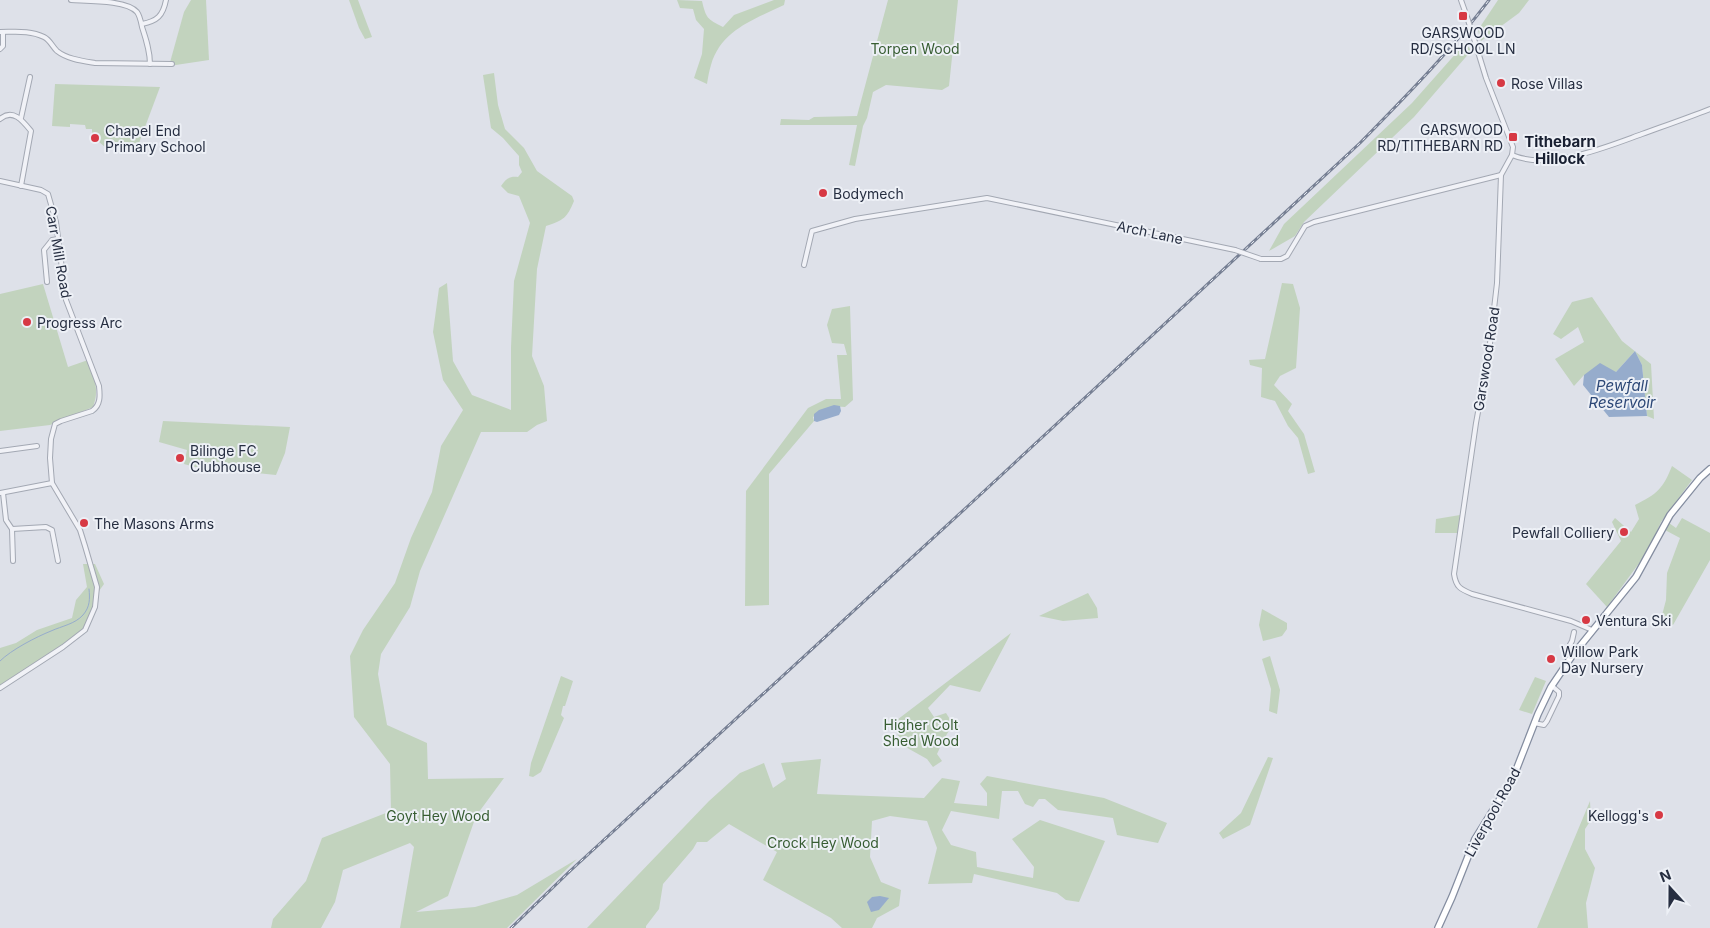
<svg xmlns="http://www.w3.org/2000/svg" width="1710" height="928" font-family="Inter,sans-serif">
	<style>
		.green { fill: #c2d3be }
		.water { fill: #96accc }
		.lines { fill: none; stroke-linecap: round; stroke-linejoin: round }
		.stream { stroke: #96accc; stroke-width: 1 }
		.minor-casing { stroke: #a3a8b3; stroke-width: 6 }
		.highway-casing { stroke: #848da0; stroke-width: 8 }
		.minor { stroke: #f1f2f7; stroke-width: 4 }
		.highway { stroke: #fff; stroke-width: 5.5 }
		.rail-casing { stroke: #767f93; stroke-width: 3 }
		.rail { stroke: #edf0f6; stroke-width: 1; stroke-dasharray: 4; stroke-linecap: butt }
		.minor-bridge-casing { stroke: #a3a8b3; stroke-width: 6; stroke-linecap: butt }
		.minor-bridge { stroke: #f1f2f7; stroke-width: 4 }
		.poi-dot { fill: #d73944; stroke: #edf0f6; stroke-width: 2 }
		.labels { text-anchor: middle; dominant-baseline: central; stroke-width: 4; stroke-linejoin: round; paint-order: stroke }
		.poi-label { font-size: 14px; fill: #262e41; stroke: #edf0f6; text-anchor: start }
		.park-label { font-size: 14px; fill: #375d32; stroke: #edf0f6 }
		.street-label { font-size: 14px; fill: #262e41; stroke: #edf0f6 }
		.neighbourhood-label { font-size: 15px; font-weight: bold; fill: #181f31; stroke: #edf0f6 }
		.water-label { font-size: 15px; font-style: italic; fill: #2d4877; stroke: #edf0f6 }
	</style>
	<rect width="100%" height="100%" fill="#dee1e9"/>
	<g class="green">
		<path d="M191,0H206L209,60L169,66L184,12Z"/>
		<path d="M349,0H358L372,37L365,39L359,28Z"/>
		<path d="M677,0L702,1C706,18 707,19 723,27L734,15L774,0H785L784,5C755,19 721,30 711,65C709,71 708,78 707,84L694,78L702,54L704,29L696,20L693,9L680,8Z"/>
		<path d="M888,0H958L949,86L942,90L886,85L873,92L867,118L863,126L855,166L849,165L857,125H780L781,119L809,120L814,117L857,116Z"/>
		<path d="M1498,0H1529L1519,13L1481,41L1478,30Z"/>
		<path d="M1466,42L1471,51L1414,117L1304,222L1295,236L1269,251L1284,224L1412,103Z"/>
		<path d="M494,73L498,105L505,129L524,148L537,171L572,196L574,201C567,218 564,220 546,226L537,269L532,356L544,386L547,421L537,425L527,432H481L420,571L410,607L381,654L378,674L387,725L427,743L428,779L504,778L476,816L448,896L416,912L475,907L517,895L577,859L507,928H400L414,847L410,843L343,870L335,902L321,928H271L273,919L306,881L322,838L391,811L390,764L354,717L350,656L363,630L395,583L411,538L432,492L441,446L463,410L443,380L433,332L439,288L447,283L453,361L472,395L511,410V347L514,281L530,223L519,196L508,193L501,186C506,179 509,176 518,177L522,172L519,165V156L503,138L491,128L483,75Z"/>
		<path d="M55,84L160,87L136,151L121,147H105L92,136V129H86L85,125L70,124V127L52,126Z"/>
		<path d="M1282,283L1293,284L1300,308L1296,368L1280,376L1274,385L1292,404L1288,411L1304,434L1315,472L1308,474L1298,438L1288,426L1275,401L1261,397L1262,368L1250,365L1249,360L1265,359Z"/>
		<path d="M43,284L68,367L88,360C94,377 100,390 93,407L50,425L0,431V294Z"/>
		<path d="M1592,297L1622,341L1651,364L1654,419L1647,416L1642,365L1635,351L1616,372L1584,375L1574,386L1555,359L1584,342L1578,327L1561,339L1553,334L1572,302Z"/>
		<path d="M850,306L853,400L845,407C830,405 824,409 813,417L814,421L769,474V605L745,606L746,491L808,408L826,399H841L837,355H847L844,344L832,343L827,325L832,309Z"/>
		<path d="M163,421L290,427L285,453L276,475L195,467L184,464L187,450L159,442Z"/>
		<path d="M1672,466L1692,480L1661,522L1648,551L1607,607L1586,584L1621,541L1612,522L1615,518L1631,532L1639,519L1635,505C1657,494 1663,489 1672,466Z"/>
		<path d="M1460,515L1458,533H1435L1436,519Z"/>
		<path d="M1682,518L1710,533V560L1673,625L1661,619L1666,600L1667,573L1680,538L1665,530L1669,523L1676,528Z"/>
		<path d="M83,564H95L104,584L99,591L97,606L81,634L0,685V648L16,643L37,630L72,618L76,600L87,587Z"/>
		<path d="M1088,593L1097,608L1098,618L1063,621L1039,616Z"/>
		<path d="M1262,609L1287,623V629L1282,636L1263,641L1259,625Z"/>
		<path d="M1011,633L980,692L950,685L928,708L934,717L946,713L953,724L944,739L937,754L942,761L933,767L927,759L902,745L893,723Z"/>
		<path d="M1270,656L1280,690L1277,714L1269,711L1271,689L1262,659Z"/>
		<path d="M561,676L573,681L565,706H563L561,715L564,718L541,772L533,777L529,776L531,763Z"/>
		<path d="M1535,677L1546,681L1532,714L1519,710Z"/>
		<path d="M1268,757L1273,758L1250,825L1223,839L1219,833L1241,813Z"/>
		<path d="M821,759L817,794L924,798L942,778L960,781L954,803L987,806V793L980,784L987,776L1104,798L1167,823L1158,843L1117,835L1113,818L1058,810L1045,799H1039L1033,807L1025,804L1018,791H1002L999,819L951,811L942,830L951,845L976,852L977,867L1033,878L1034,867L1012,839L1040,820L1105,841L1079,902L1066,900L1057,893L974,874L972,883L928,884L937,848L927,821L890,816L872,821L870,857L881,882L901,890L899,906L877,918L872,928H842L831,918L763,880L777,852L729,824L707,842H697L693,849L663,884L659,909L646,926V928H587L709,801L740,773L764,763L773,788L786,779L781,763Z"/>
		<path d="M1590,801L1591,820L1585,829V849L1595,868L1586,903L1588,928H1537Z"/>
	</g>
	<g class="water">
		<path d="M1635,351L1642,365L1647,416L1609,417L1583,385L1584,375L1600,363L1616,372Z"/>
		<path d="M834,405L840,406L841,411L839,415L817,422L814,421V414L819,410Z"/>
		<path d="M880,896L889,898L879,910L871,912L867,902L872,897Z"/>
	</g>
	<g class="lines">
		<path class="stream" d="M0,661C11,650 36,637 51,631C62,626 75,624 83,615C90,607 90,599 89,589"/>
		<g class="minor-casing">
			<g id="minor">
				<path d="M71,0C88,1 127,0 137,12C140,16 141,22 142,27C146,39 150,51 150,64"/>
				<path d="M1461,0L1467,17"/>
				<path d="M142,24C157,21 163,16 166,0"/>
				<path d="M0,32C15,32 30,30 44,37C50,40 52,46 57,51C67,59 83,61 95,63L172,64"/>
				<path d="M1475,42L1486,78L1513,147L1512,155L1501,175L1497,283L1489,352L1476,423L1454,574C1456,587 1460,589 1472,594L1571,621L1592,630"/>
				<path d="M0,49L3,46V32"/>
				<path d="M21,118L30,77"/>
				<path d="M0,119C13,108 23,121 31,131L21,186"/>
				<path d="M1512,155C1549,171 1606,147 1642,134C1664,126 1687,118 1710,109"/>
				<path d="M0,181L41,190L48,194L56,222L66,300L99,386C100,395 101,405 92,411L61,421L55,424L51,439L50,458L52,483L80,530L85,546L97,587L95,607L85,630L63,647L0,688"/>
				<path d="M1261,259H1281L1287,256L1305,226L1314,222L1501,175"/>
				<path d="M804,265L812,231L855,219L987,198L1235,250"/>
				<path d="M47,282L44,250L52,240L58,239"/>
				<path d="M0,451L37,446"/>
				<path d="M0,493L52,483"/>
				<path d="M3,493L6,520L12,529L13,561"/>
				<path d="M12,529L46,527L52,530L58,561"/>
				<path d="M1572,656L1567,650L1572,641L1574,632"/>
				<path d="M1534,723L1544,725L1547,721L1559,696V692L1552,686"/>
			</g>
		</g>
		<g class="highway-casing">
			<path id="highway" d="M1438,928L1452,897L1475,839L1513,778L1538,714L1551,687L1572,656L1636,577L1670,515L1700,478L1710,469"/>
		</g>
		<use href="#minor" class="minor"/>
		<use href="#highway" class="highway"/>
		<g class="rail-casing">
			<path id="rail" d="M511,928L570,871L968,506L1360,143C1405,97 1450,52 1489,0"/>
		</g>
		<use href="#rail" class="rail"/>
		<g class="minor-bridge-casing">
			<g id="minor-bridge">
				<path d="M1467,17L1475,42"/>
				<path d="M1235,250L1261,259"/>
			</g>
		</g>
		<use href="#minor-bridge" class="minor-bridge"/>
	</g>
	<g class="poi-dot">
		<rect x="1458" y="11" width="10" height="10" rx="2.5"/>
		<circle cx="1501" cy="83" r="5"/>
		<rect x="1508" y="132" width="10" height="10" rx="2.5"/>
		<circle cx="95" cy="138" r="5"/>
		<circle cx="823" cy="193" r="5"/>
		<circle cx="27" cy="322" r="5"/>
		<circle cx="180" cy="458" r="5"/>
		<circle cx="84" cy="523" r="5"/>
		<circle cx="1624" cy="532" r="5"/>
		<circle cx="1586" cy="620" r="5"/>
		<circle cx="1551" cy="659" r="5"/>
		<circle cx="1659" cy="815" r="5"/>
	</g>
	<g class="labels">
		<g class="poi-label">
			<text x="1463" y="32" text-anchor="middle">GARSWOOD<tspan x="1463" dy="16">RD/SCHOOL LN</tspan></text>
			<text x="1511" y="83">Rose Villas</text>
			<text x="1503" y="129" text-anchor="end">GARSWOOD<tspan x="1503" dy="16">RD/TITHEBARN RD</tspan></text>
			<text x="105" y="130">Chapel End<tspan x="105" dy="16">Primary School</tspan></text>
			<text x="833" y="193">Bodymech</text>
			<text x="37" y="322">Progress Arc</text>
			<text x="190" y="450">Bilinge FC<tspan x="190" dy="16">Clubhouse</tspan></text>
			<text x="94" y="523">The Masons Arms</text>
			<text x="1614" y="532" text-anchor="end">Pewfall Colliery</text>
			<text x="1596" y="620">Ventura Ski</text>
			<text x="1561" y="651">Willow Park<tspan x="1561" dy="16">Day Nursery</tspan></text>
			<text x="1649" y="815" text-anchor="end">Kellogg's</text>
		</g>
		<g class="park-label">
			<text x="915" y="48">Torpen Wood</text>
			<text x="921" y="724">Higher Colt<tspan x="921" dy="16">Shed Wood</tspan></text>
			<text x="438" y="815">Goyt Hey Wood</text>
			<text x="823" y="842">Crock Hey Wood</text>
		</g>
		<g class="street-label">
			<text transform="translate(1150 232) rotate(12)">Arch Lane</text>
			<text transform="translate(59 252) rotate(80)">Carr Mill Road</text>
			<text transform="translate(1486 359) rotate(-81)">Garswood Road</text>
			<text transform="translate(1492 812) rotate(-61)">Liverpool Road</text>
		</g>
		<g class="neighbourhood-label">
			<text x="1560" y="141">Tithebarn<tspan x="1560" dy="17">Hillock</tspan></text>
		</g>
		<g class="water-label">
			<text x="1622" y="385">Pewfall<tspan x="1622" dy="17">Reservoir</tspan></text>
		</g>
	</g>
	<g transform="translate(1670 888) rotate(339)" stroke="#edf0f6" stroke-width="4" paint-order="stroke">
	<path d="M0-4L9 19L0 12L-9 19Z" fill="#262e41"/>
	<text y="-8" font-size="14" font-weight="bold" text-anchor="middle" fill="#262e41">N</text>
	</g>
</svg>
